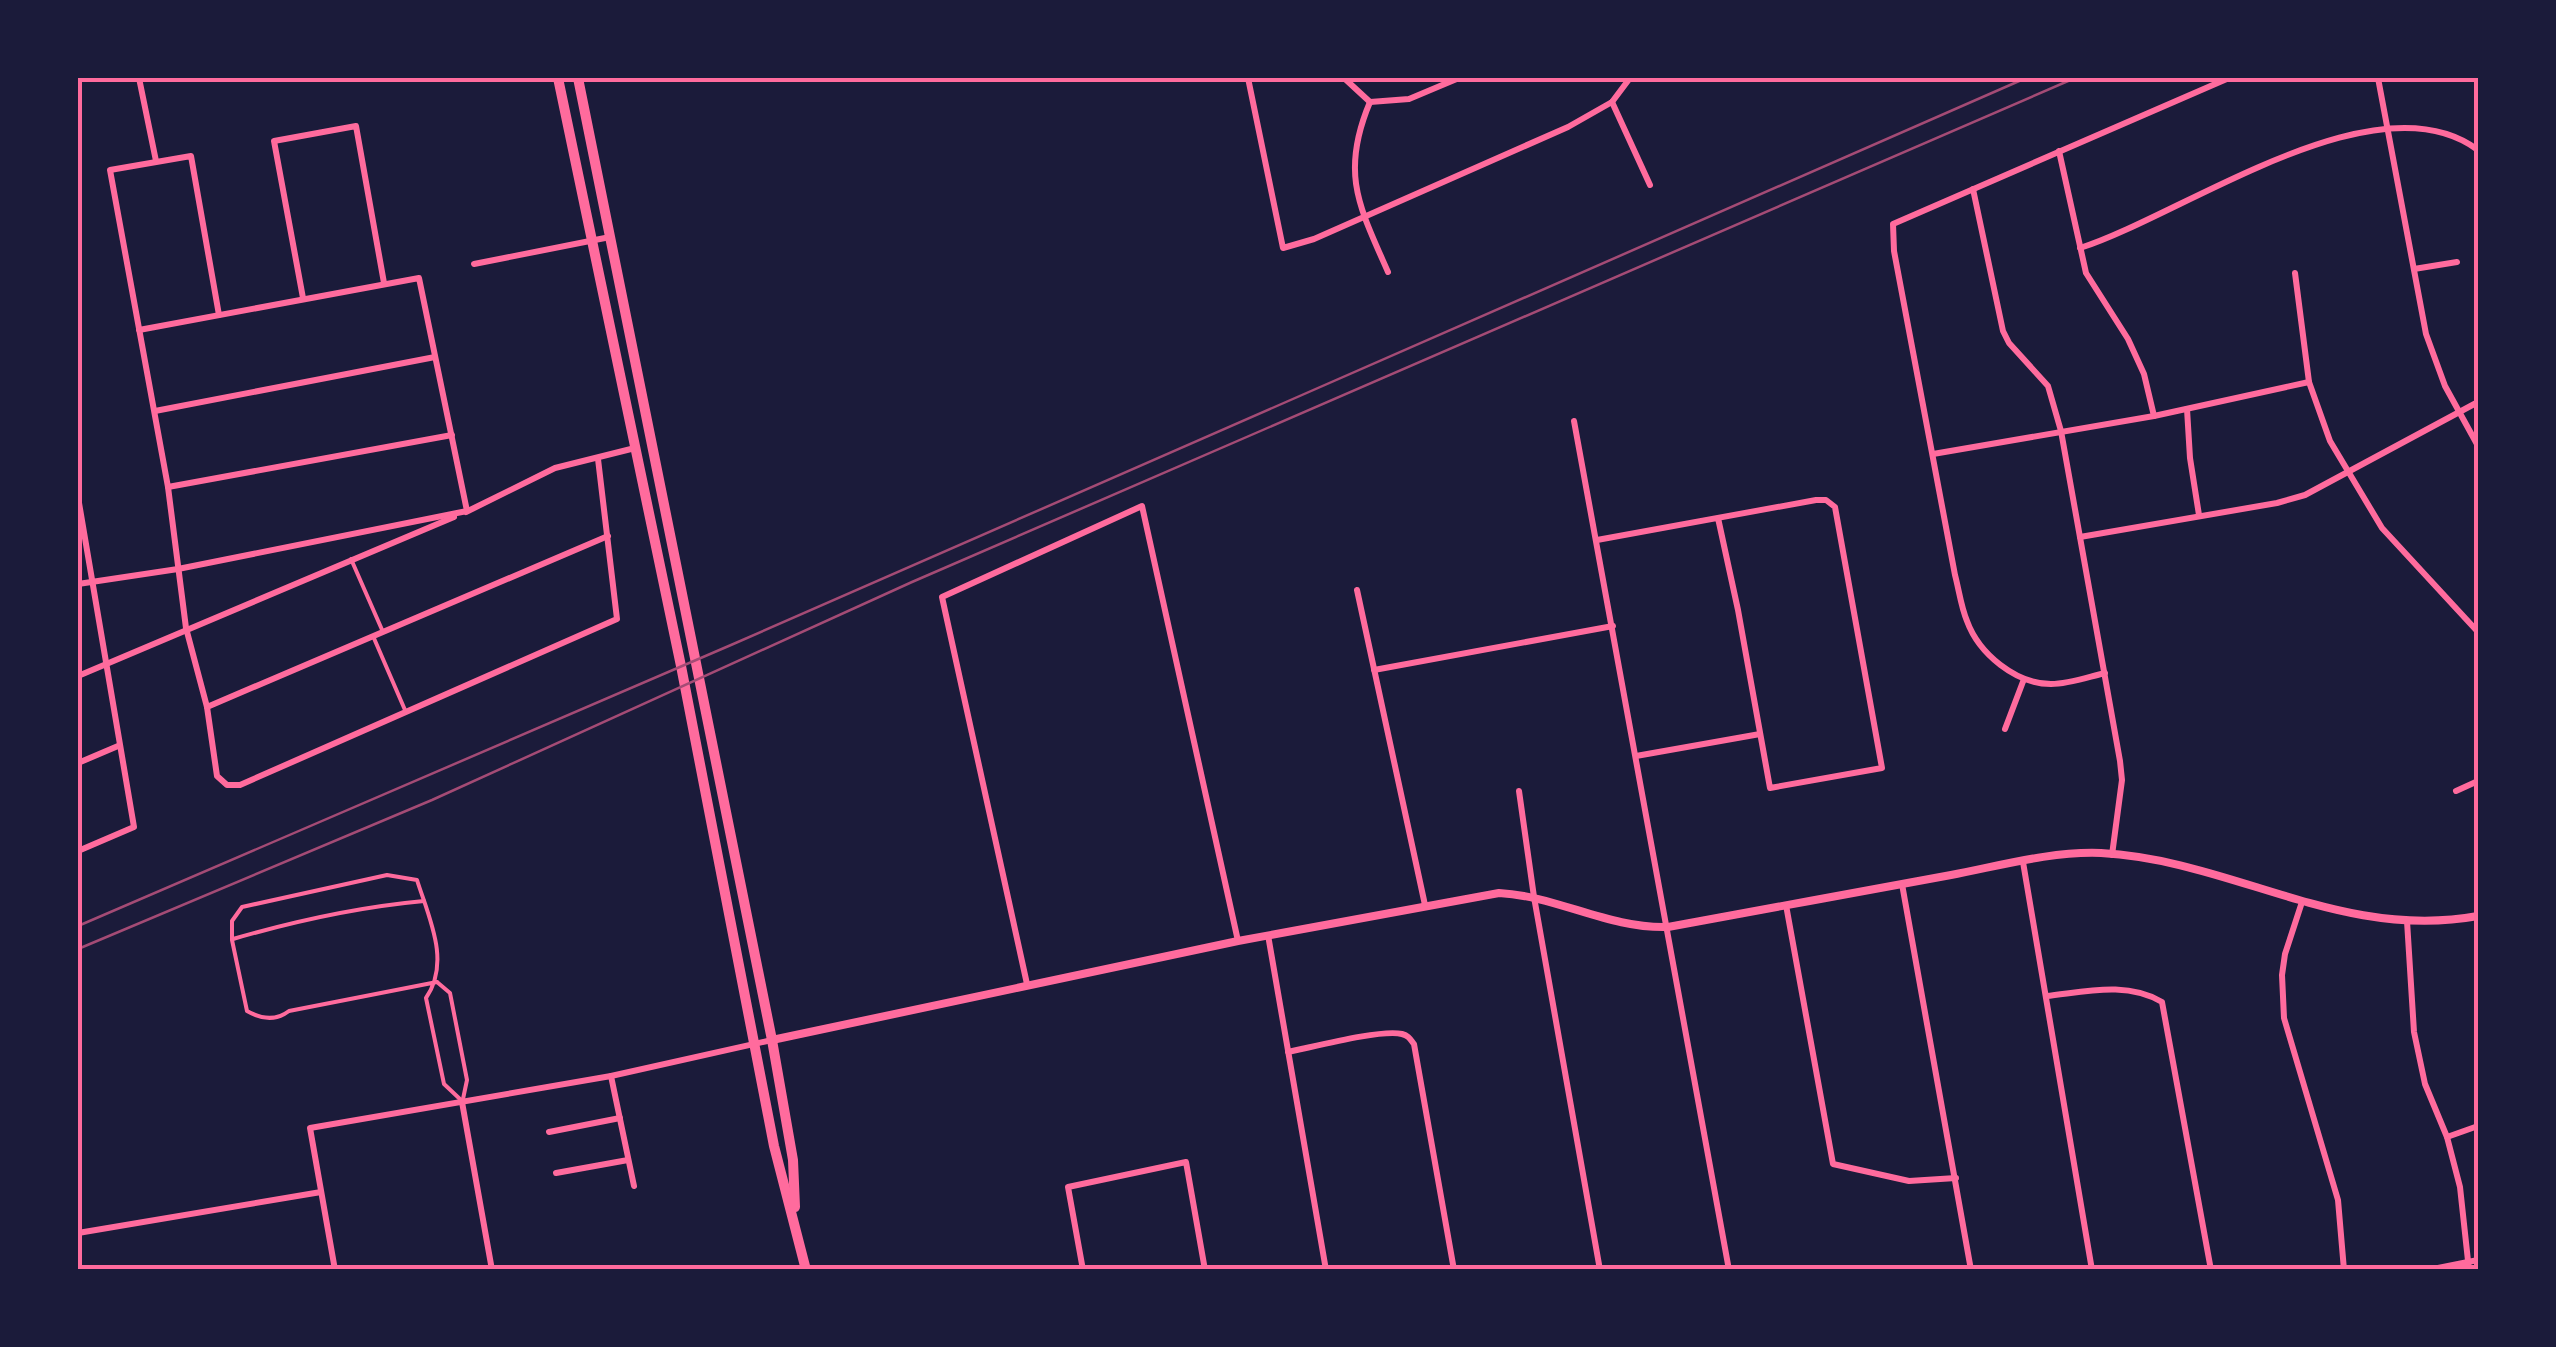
<svg xmlns="http://www.w3.org/2000/svg" width="2556" height="1347" font-family="'IBM Plex Sans',sans-serif">
	<style>
		.lines { fill: none; stroke-linecap: round; stroke-linejoin: round }
		.service { stroke: #ff6b9d; stroke-width: 4 }
		.minor { stroke: #ff6b9d; stroke-width: 6 }
		.tertiary { stroke: #ff6b9d; stroke-width: 8 }
		.primary { stroke: #ff6b9d; stroke-width: 10 }
		.tram { stroke: #a44b75; stroke-width: 2.5 }
		.rail { stroke: #a44b75; stroke-width: 2.5 }
		.neatline { fill: none; stroke: #ff6b9d; stroke-width: 4 }
	</style>
	<rect width="100%" height="100%" fill="#1b1b3a"/>
	<g class="lines">
		<g class="service">
			<path d="M351,559L383,632"/>
			<path d="M373,636L405,710"/>
			<path d="M233,939C295,921 359,907 424,901"/>
			<path d="M437,982L289,1011C276,1021 261,1019 247,1011L232,940V921L242,907L387,875L417,880C429,918 451,962 426,998L444,1084L461,1100"/>
			<path d="M437,982L450,993L467,1080L463,1099"/>
		</g>
		<g class="minor">
			<path d="M139,78L156,161"/>
			<path d="M1248,78L1283,248L1314,239L1568,127L1612,102L1630,78"/>
			<path d="M1344,78L1370,102"/>
			<path d="M2378,78L2426,334L2445,386L2478,446"/>
			<path d="M1370,102C1340,173 1359,206 1388,272"/>
			<path d="M1370,102L1409,99L1459,78"/>
			<path d="M1612,102L1650,185"/>
			<path d="M2059,151L2086,273L2128,339L2144,374L2154,416"/>
			<path d="M1973,189L2003,331L2009,343L2048,386L2061,431L2120,761L2122,780L2112,855"/>
			<path d="M2080,248C2183,215 2377,74 2478,150"/>
			<path d="M474,264L610,237"/>
			<path d="M2414,269L2457,262"/>
			<path d="M2295,273L2309,382L2330,441L2382,528L2478,632"/>
			<path d="M303,298L274,141L356,126L384,283"/>
			<path d="M219,315L191,156L110,170L168,487L186,628L207,707L217,776L227,785H240L617,619L598,459"/>
			<path d="M2187,409L2190,458L2199,515"/>
			<path d="M155,411L435,357"/>
			<path d="M1574,421L1729,1270"/>
			<path d="M1933,454L2154,416L2309,382"/>
			<path d="M168,487L452,435"/>
			<path d="M78,497L134,827L78,851"/>
			<path d="M466,512L555,468L635,448"/>
			<path d="M2080,537L2277,503L2305,495L2478,402"/>
			<path d="M1597,540L1816,500H1826L1835,507L1882,768L1770,788L1738,610L1718,518"/>
			<path d="M78,584L178,569L467,511L419,278L139,330"/>
			<path d="M1357,590L1425,905"/>
			<path d="M1374,670L1613,626"/>
			<path d="M2105,673C2088,677 2069,684 2051,684C2016,684 1979,654 1967,621C1961,607 1959,590 1955,575L1894,251L1893,224L2229,78"/>
			<path d="M78,676L454,517"/>
			<path d="M207,707L608,536"/>
			<path d="M2005,729L2024,679"/>
			<path d="M1636,756L1760,734"/>
			<path d="M78,763L118,746"/>
			<path d="M1519,791L1534,897L1600,1270"/>
			<path d="M2456,791L2478,781"/>
			<path d="M2023,862L2092,1270"/>
			<path d="M1902,884L1971,1270"/>
			<path d="M2302,902L2285,954L2282,975L2284,1018L2338,1200L2344,1270"/>
			<path d="M1786,905L1833,1164L1909,1181L1956,1178"/>
			<path d="M2407,921L2414,1032L2425,1084L2447,1137L2460,1187L2469,1270"/>
			<path d="M1268,935L1326,1270"/>
			<path d="M1027,984L942,597L1142,506L1238,941"/>
			<path d="M2046,996C2085,992 2126,981 2162,1002L2211,1270"/>
			<path d="M1288,1052C1313,1047 1381,1029 1402,1034C1409,1036 1410,1039 1414,1044L1454,1270"/>
			<path d="M611,1076L634,1186"/>
			<path d="M462,1102L492,1270"/>
			<path d="M549,1132L620,1118"/>
			<path d="M2447,1137L2478,1126"/>
			<path d="M556,1173L628,1160"/>
			<path d="M78,1233L321,1192"/>
			<path d="M335,1270L310,1128L611,1076L772,1040"/>
			<path d="M1083,1270L1068,1187L1186,1162L1205,1270"/>
			<path d="M2428,1270L2478,1260"/>
		</g>
		<path class="tertiary" d="M772,1040L1238,941L1499,893C1557,896 1609,929 1668,927C1762,910 1857,892 1951,875C1999,866 2051,851 2101,853C2233,860 2340,941 2478,916"/>
		<g class="primary">
			<path d="M558,78L681,666L774,1146L806,1270"/>
			<path d="M578,78L772,1040L793,1160L795,1207"/>
		</g>
		<path class="tram" d="M78,949L432,800L912,582L2075,78"/>
		<path class="rail" d="M78,926L731,645L2026,78"/>
	</g>
	<rect width="2556" height="1347" fill="none" stroke="#1b1b3a" stroke-width="160"/>
	<rect x="80" y="80" width="2396" height="1187" class="neatline"/>
</svg>
